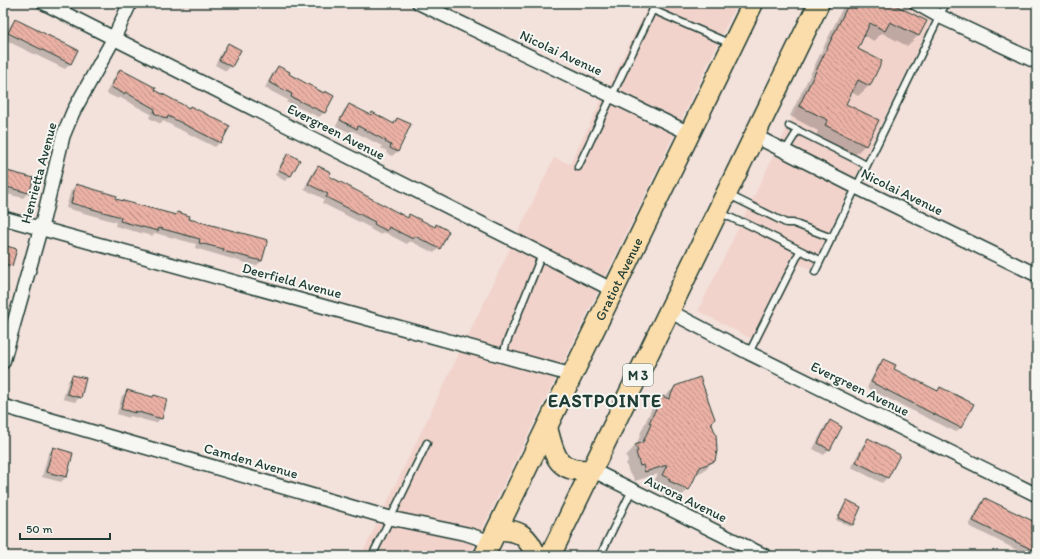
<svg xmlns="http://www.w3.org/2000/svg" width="1040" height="559" font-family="Itim,sans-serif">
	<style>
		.built { fill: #f1d3cb }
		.shadow { fill: #0003 }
		.building { fill: url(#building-back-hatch); stroke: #1f3d34 }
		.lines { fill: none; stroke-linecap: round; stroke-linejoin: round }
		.lane-casing { stroke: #1f3d34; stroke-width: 9 }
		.street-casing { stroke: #1f3d34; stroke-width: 16 }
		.primary-casing { stroke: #1f3d34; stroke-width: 23 }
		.lane { stroke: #f6f6f2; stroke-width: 6 }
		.street { stroke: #f6f6f2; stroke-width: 13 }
		.primary { stroke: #fbddab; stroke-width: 20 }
		.labels { text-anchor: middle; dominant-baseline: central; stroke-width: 4; stroke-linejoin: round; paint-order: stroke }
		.shield { fill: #f6f6f2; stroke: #60746d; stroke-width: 1 }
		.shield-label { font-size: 13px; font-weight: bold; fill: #1f3d34 }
		.street-label { font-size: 14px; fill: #1f3d34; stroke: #f6f6f2 }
		.district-label { font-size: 18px; font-weight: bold; letter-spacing: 1px; fill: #1f3d34; stroke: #f6f6f2 }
	</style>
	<defs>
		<pattern id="building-back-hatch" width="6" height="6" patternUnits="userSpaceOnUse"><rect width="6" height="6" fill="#ebb1a5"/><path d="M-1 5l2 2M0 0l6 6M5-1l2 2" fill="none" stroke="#be9187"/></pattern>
	</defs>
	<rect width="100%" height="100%" fill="#f3e1db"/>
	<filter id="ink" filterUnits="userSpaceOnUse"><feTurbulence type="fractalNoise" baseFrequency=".025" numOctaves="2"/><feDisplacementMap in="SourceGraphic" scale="8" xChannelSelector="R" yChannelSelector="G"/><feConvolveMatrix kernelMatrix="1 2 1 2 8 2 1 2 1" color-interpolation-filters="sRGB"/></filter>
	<g filter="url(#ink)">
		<g class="built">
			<path d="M650,3H737L657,170L469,556H361L554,158L570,164Z"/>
			<path d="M848,3H940L811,269L799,264L760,343L698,311Z"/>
		</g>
		<g class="shadow">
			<path d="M845,3H888L925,22L918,36L907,46L882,33L874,41L863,35L856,49L881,62L869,86L858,96L851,92L845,104L865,145L854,156L816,136L818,131L790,116Z"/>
			<path d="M15,20L76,51L70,64L65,69L3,39L10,26Z"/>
			<path d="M228,45L231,66L226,71L215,65L223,50Z"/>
			<path d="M278,67L288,75L325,112L319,117L286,102L288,100L265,88L273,72Z"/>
			<path d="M120,70L153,91L189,109L220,142L215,147L163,121L161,124L149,118L151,114L119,97L118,99L106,93L115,76Z"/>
			<path d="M349,105L371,116L392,124L397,119L398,151L392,156L386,153L387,151L381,148L382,146L353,131L351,133L336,126L344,110Z"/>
			<path d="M288,154L291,176L285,181L275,175L283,159Z"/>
			<path d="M318,167L327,176L407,219L410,216L434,228L437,225L439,248L434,253L410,241L407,244L384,232L381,235L370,229L371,228L322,203L324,199L304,189L313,172Z"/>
			<path d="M3,170L28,193L23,198L3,193Z"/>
			<path d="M77,185L115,200L174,216L177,213L188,220L267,240L262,261L256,266L195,248L196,244L155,233L152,236L115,226L116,222L66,208L71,190Z"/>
			<path d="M3,246L11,265L6,270H3Z"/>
			<path d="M883,360L892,370L937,392L940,389L961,427L956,432L867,388L878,365Z"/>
			<path d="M73,376L80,397L75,402L63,399L68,381Z"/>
			<path d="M675,387L710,422L714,461L703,471L695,475L688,490L677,500L660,492L661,489L652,485L658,474L635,481L632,475H630L626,464L628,461L626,456L636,445L641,434H640L652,408Z"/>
			<path d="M127,391L161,418L156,423L130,416L129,418L117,414L122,396Z"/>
			<path d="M830,421L829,449L824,455L813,449L825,426Z"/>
			<path d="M868,440L898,455L887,478L882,483L851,467L863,445Z"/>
			<path d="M53,448L66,477L61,482L42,477L48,454Z"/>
			<path d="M986,499L1037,524V556H1029L969,526L980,504Z"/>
			<path d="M847,502L859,508L852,525L850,527L836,520Z"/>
			<path d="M23,554L31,556H20Z"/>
		</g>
		<g class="building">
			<path d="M849,3H891L927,21L919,36L890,22L885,31L870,23L858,49L882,61L870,86L858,80L846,104L879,120L866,146L825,125L828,120L799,106Z"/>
			<path d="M15,19L78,50L71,64L8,33Z"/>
			<path d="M228,43L241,50L232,67L219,60Z"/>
			<path d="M278,66L290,72L289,74L324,93L325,91L334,96L325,113L291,97L292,94L269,82Z"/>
			<path d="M120,69L156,88L155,90L189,108L190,106L230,126L221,143L168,116L167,119L154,113L155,109L125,92L124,94L111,87Z"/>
			<path d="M349,104L371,115L372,112L394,124L397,118L411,124L398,152L390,148L391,145L385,142L386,141L358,126L357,129L340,120Z"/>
			<path d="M288,153L300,160L291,176L279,170Z"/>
			<path d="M318,166L331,172L329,176L408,218L409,214L435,227L436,224L449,231L440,249L415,236L413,239L389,227L387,231L374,224L375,222L326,197L328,194L308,184Z"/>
			<path d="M3,170L34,178L29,193L3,186Z"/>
			<path d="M76,184L117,196L116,199L176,215L177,212L190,216L189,219L268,240L262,261L223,251L224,249L199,243L200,239L159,228L158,231L120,221L121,217L71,203Z"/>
			<path d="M3,245L17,249L12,266L3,263Z"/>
			<path d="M883,359L896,365L894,369L938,391L940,387L974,404L961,428L871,382Z"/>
			<path d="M72,375L86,378L81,398L67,394Z"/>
			<path d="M700,377L715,419L711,422L716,435L717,451L715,461L700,467L689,490L669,481L670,479L662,475L667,465L645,472L643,465L640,466L636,452L638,451L635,445L643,442L651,424L649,423L662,396L669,399L675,386Z"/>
			<path d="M127,390L153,397L154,395L167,399L162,419L135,411V413L121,409Z"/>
			<path d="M830,420L842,427L830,450L818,443Z"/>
			<path d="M868,438L900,455L888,478L856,462Z"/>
			<path d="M53,447L73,453L67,477L46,472Z"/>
			<path d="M985,498L1037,523V552L973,521Z"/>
			<path d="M847,500L861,507L853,525L838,518Z"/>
		</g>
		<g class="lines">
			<g class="lane-casing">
				<g id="lane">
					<path d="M653,10L731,44"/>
					<path d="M789,126L855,159L866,165"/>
					<path d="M785,151L798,130"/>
					<path d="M578,167L656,3"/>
					<path d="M729,195L786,223H793L832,238"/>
					<path d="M721,213L740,222H743L820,260"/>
					<path d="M815,272L946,3"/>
					<path d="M749,353L800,251"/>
					<path d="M503,356L506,344L542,254"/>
					<path d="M372,556L427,443"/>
					<path d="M600,556L632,490"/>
				</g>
			</g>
			<g class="street-casing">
				<g id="street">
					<path d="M44,3L613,290"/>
					<path d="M419,3L689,133"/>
					<path d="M916,3L939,16L1037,62"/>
					<path d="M755,136L856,187L1037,275"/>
					<path d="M3,218L572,375"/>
					<path d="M669,311L749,353L1037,495"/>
					<path d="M3,362L44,216L63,136L73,112L114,38L130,3"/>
					<path d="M3,406L390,518L467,534L491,542"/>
					<path d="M592,470L765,556"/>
				</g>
			</g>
			<g class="primary-casing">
				<g id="primary">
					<path d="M547,427C554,456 557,473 592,470"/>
					<path d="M497,530C518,529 528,535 536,556"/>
					<path id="s1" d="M484,556L753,3"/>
					<path d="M550,556L819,3"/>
				</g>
			</g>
			<use href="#lane" class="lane"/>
			<use href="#street" class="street"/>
			<use href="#primary" class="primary"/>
		</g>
	</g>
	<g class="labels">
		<rect class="shield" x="623" y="364" width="30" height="22" rx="3"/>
		<g class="shield-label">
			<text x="638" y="375">M 3</text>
		</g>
		<g class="street-label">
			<text transform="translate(561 53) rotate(25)">Nicolai Avenue</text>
			<text transform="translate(336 132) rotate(27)">Evergreen Avenue</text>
			<text transform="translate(39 173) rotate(-75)">Henrietta Avenue</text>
			<text transform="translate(902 192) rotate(26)">Nicolai Avenue</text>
			<text stroke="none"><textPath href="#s1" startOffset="308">Gratiot Avenue</textPath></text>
			<text transform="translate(292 281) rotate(15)">Deerfield Avenue</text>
			<text transform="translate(860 389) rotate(26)">Evergreen Avenue</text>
			<text transform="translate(251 461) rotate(16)">Camden Avenue</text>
			<text transform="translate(686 499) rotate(26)">Aurora Avenue</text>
		</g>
		<g class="district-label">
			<text x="605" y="401">EASTPOINTE</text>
		</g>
	</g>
	<rect width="1040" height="559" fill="none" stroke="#f6f6f2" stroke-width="16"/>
	<rect x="8" y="8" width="1024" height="543" fill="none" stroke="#1f3d34" stroke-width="1.5" filter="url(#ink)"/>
	<path d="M20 533v6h90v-6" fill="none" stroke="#1f3d34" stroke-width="2"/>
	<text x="26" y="533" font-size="12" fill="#1f3d34" stroke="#f6f6f2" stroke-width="3" paint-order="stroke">50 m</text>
</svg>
